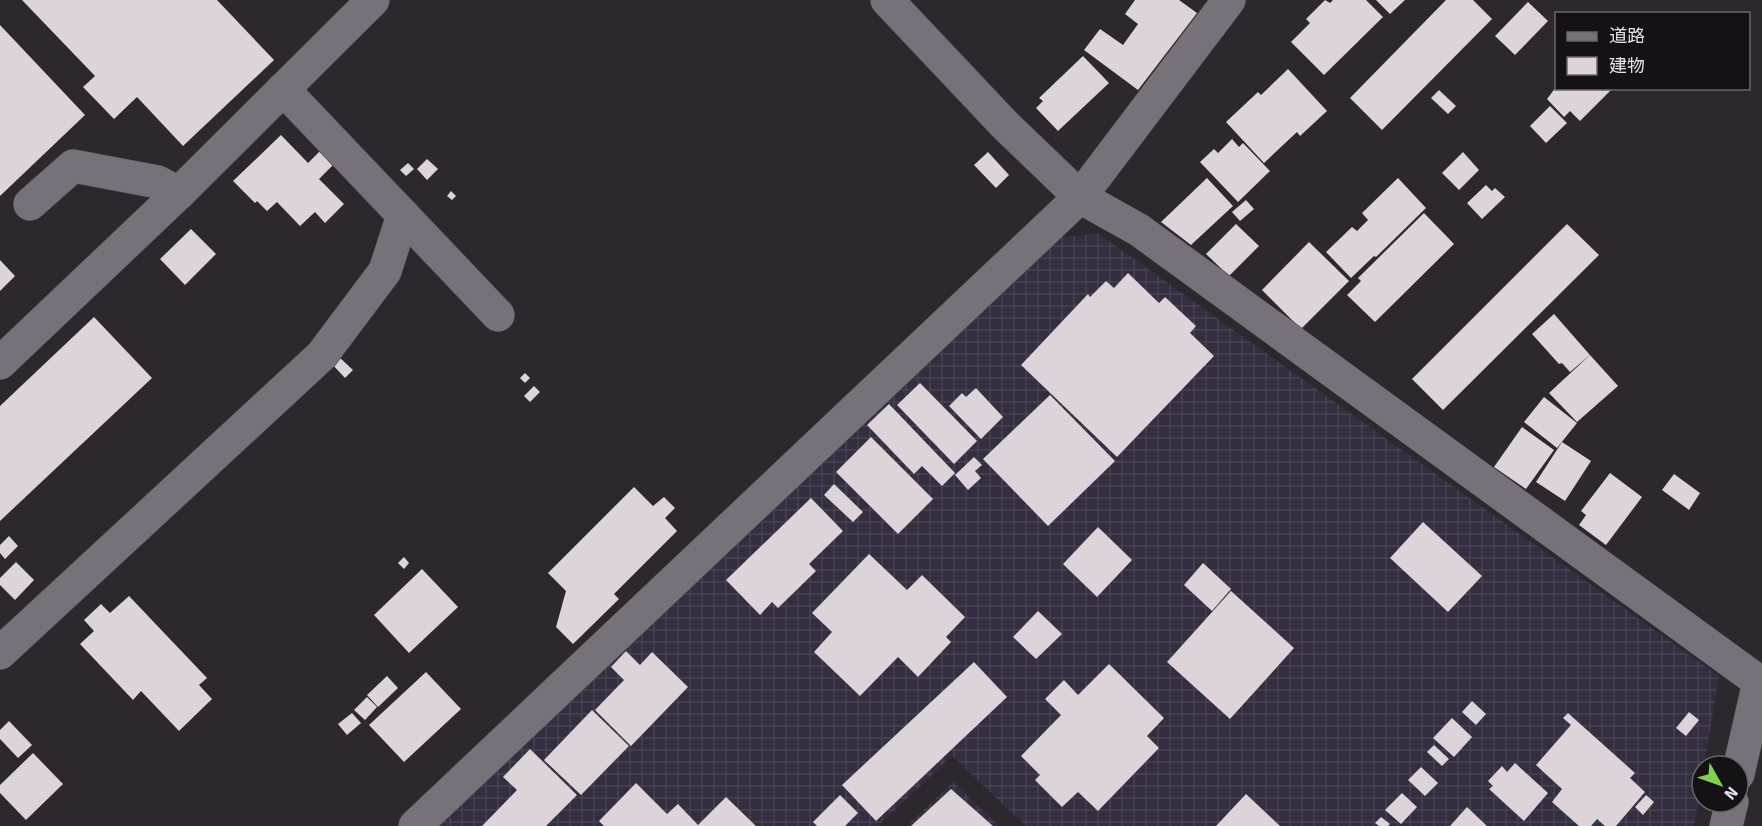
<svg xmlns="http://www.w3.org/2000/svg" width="1762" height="826" font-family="Signika,'Noto Sans JP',sans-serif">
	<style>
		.industrial { fill: url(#industrial-grid) }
		.building { fill: #ddd4da }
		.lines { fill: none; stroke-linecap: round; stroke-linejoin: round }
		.minor-casing { stroke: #474348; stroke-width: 34 }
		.minor { stroke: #777279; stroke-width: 33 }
	</style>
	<defs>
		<pattern id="industrial-grid" width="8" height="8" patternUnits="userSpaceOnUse" patternTransform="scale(1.5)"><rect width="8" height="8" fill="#332f40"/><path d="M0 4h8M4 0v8" fill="none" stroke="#474352"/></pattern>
	</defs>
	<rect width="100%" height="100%" fill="#2d282e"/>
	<g class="industrial">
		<path d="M1099,234L1719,676L1704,766H1702V777L1694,826H1026L952,756L878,826H439L1060,237Z"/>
		<path d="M953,782L999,826H907Z"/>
	</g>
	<g class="building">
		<path d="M22,0H217L274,60L183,146L137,97L114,119L83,87L95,76Z"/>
		<path d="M1135,0H1179L1197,13L1138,90L1084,50L1100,29L1123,45L1138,24L1125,14Z"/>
		<path d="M1325,0L1330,3L1333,0H1366L1383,17L1324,75L1291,42L1310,23L1306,19Z"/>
		<path d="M1376,0H1405L1390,14Z"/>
		<path d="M1446,0H1473L1492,19L1382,130L1350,98Z"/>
		<path d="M1528,2L1548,21L1515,55L1495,36Z"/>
		<path d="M0,25L85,115L0,196Z"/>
		<path d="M1083,56L1109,83L1058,131L1036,108L1043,101L1039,98Z"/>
		<path d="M1288,69L1327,111L1300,136L1297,132L1264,163L1226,122L1258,92L1261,95Z"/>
		<path d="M1556,87V88H1613L1580,121L1570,111L1564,117L1547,99Z"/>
		<path d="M1439,90L1456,106L1448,114L1431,98Z"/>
		<path d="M1550,106L1567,123L1546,143L1530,126Z"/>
		<path d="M281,135L308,163L320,151L333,165L319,179L344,204L325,223L315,212L300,226L277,202L267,211L257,201L255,203L233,181Z"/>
		<path d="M1232,139L1239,147L1243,143L1270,171L1238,202L1200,162L1214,149L1218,153Z"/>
		<path d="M988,152L1009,175L996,188L974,165Z"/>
		<path d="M1463,152L1479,170L1459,190L1442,173Z"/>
		<path d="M427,159L438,169L427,180L417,169Z"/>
		<path d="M408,163L414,169L406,176L400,170Z"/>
		<path d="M1207,178L1233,206L1191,245L1161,222Z"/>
		<path d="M1398,178L1426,208L1376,257L1374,256L1351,278L1326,252L1352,227L1357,231L1368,220L1362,213Z"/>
		<path d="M1486,185L1492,191L1495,188L1505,197L1482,219L1467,203Z"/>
		<path d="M451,191L456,196L452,200L447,196Z"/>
		<path d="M1246,200L1254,209L1240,221L1232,212Z"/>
		<path d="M1424,213L1454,244L1375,322L1347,295L1361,281L1358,278Z"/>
		<path d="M1236,224L1259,246L1229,276L1206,254Z"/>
		<path d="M1567,224L1599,255L1443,410L1412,379Z"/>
		<path d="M191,229L216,254L185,285L160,259Z"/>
		<path d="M1309,242L1349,281L1301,329L1262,290Z"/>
		<path d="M0,260L15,276L0,291Z"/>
		<path d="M1128,273L1159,303L1165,297L1196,326L1190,333L1214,356L1117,457L1021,365L1088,294L1090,297L1106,281L1114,288Z"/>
		<path d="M1554,314L1590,355L1570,372L1562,363L1559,364L1532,334Z"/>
		<path d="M94,317L152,378L0,521V406Z"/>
		<path d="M1590,355L1618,386L1577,422L1549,393Z"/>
		<path d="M339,357L353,370L345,378L332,364Z"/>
		<path d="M525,373L530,378L525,383L520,378Z"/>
		<path d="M920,383L977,441L954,464L897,405Z"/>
		<path d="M534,386L540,392L530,402L524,396Z"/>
		<path d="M976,388L1003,417L981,439L949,406L962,393L966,397Z"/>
		<path d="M1050,395L1115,461L1048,526L983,459Z"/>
		<path d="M1544,397L1577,423L1557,448L1524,422Z"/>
		<path d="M889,404L955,473L942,486L922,466L914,474L867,425Z"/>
		<path d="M1522,427L1554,450L1526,489L1494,467Z"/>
		<path d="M871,437L933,499L898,534L836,472Z"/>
		<path d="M1562,442L1591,461L1565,501L1536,482Z"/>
		<path d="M974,457L982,465L975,471L981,478L968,490L955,475Z"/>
		<path d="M1610,473L1642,497L1606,545L1579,525L1586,515L1581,511Z"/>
		<path d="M1674,474L1700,493L1689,510L1662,490Z"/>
		<path d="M834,484L863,512L853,522L824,495Z"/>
		<path d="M634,487L653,506L664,497L675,508L665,518L677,531L614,594L619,599L573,644L556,627L566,591L548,573Z"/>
		<path d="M811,498L843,531L809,564L816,571L778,608L772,602L760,615L726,580Z"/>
		<path d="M1423,522L1482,576L1448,612L1390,558Z"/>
		<path d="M1098,527L1132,560L1097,597L1063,564Z"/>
		<path d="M9,536L18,546L5,559L0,553V545Z"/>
		<path d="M869,554L907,590L922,575L965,617L946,637L951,642L918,677L898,657L860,696L814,652L832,632L812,613Z"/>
		<path d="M404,557L409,563L404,569L398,563Z"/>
		<path d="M16,562L34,580L15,600L0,585V578Z"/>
		<path d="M1203,563L1231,589L1212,611L1184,585Z"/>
		<path d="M422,569L458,607L409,653L374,615Z"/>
		<path d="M1231,591L1294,648L1230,719L1167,662Z"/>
		<path d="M129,596L207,678L199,685L212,699L179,731L141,691L133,700L80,644L94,631L84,620L101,604L110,613Z"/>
		<path d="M1038,611L1062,634L1036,659L1013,637Z"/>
		<path d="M626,651L640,665L652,652L688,687L631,746L595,710L624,680L611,667Z"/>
		<path d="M974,662L1007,697L876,821L842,785Z"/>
		<path d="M1109,664L1164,718L1147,736L1159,748L1098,811L1078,792L1062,807L1035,780L1040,775L1021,756L1061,715L1045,699L1064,680L1078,695Z"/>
		<path d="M426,672L461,709L404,762L369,725Z"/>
		<path d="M387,676L398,688L378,707L367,695Z"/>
		<path d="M367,697L377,707L365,720L354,710Z"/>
		<path d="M1472,701L1486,714L1476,725L1462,712Z"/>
		<path d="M592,710L629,746L581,795L544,760Z"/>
		<path d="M1689,712L1699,720L1686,736L1676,728Z"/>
		<path d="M352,713L361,723L347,735L338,724Z"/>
		<path d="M1568,713L1635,773L1630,778L1645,792L1616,826H1605L1597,819L1591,826H1579L1552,802L1562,789L1536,765L1571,725L1563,718Z"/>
		<path d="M1452,718L1472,737L1454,757L1433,738Z"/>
		<path d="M9,721L32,745L18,758L0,739V730Z"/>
		<path d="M1434,745L1449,759L1442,766L1427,752Z"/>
		<path d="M530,749L577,795L546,826H482L517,790L503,777Z"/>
		<path d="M33,753L63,784L26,820L0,793V785Z"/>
		<path d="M1515,763L1548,793L1524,821L1489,789L1493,786L1488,781L1502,766L1507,772Z"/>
		<path d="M1421,767L1438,783L1425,796L1408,780Z"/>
		<path d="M636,783L667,814L678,804L698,825L726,797L756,826H604L599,821Z"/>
		<path d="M951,789L993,826H911Z"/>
		<path d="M1402,793L1417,807L1401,824L1385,810Z"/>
		<path d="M1246,794L1280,826H1216Z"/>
		<path d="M840,795L858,813L845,826H817L813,822Z"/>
		<path d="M1646,795L1654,802L1643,815L1635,807Z"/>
		<path d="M1467,807L1487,826H1450Z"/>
		<path d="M1381,817L1390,824L1388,826H1379L1375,823Z"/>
	</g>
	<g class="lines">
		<g class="minor-casing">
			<g id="minor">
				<path d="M887,0L1004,124L1080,197L1139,230L1762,684"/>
				<path d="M283,89L498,315"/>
				<path d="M30,204L73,166L158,182L179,193L373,0"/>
				<path d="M0,363L179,193"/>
				<path d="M0,653L322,355L385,271L403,215"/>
				<path d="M1738,774L1759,682"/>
				<path d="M415,826L1080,197L1229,0"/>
				<path d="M1726,826L1732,802"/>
			</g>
		</g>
		<use href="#minor" class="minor"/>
	</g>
	<rect x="1555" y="12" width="195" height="78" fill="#141215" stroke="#686669" stroke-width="1.5"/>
	<rect x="1567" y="32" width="30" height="9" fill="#777279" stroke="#686669" stroke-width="1.5"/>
	<text x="1609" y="42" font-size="18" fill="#e6e3e6">道路</text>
	<rect x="1567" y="57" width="30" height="18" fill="#ddd4da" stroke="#686669" stroke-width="1.5"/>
	<text x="1609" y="72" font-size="18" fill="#e6e3e6">建物</text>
	<g transform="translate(1720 784) rotate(130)"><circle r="28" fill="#141215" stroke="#686669" stroke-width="1.5"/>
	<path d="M0-4.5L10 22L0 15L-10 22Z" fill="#80d051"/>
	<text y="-9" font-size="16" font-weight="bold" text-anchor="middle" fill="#e6e3e6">N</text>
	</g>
</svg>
